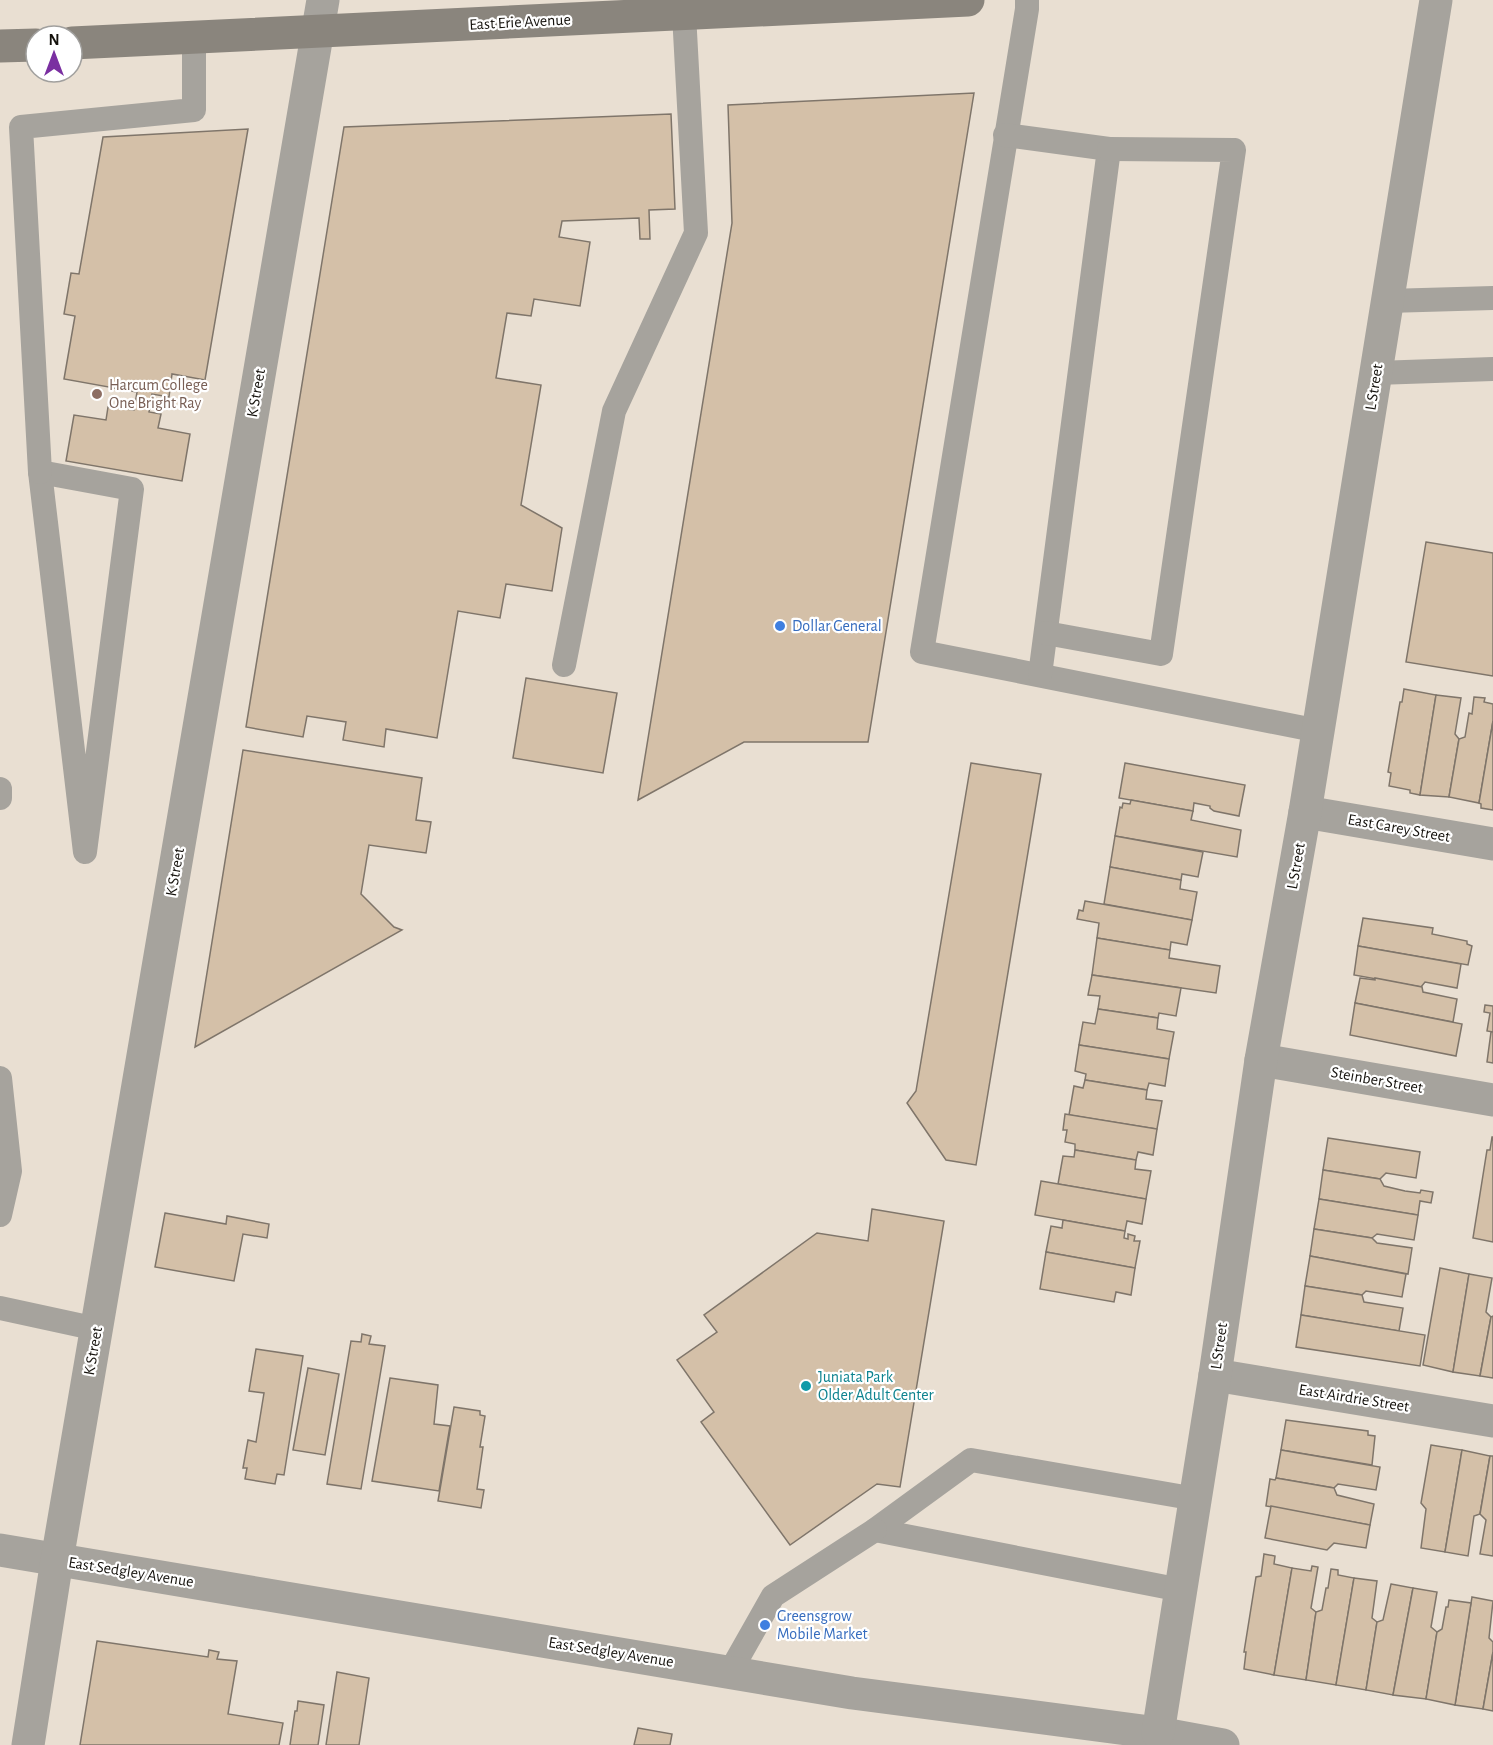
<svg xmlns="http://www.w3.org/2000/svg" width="1493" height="1745" font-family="'Alegreya Sans',sans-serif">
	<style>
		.building { fill: #d4c0a8; stroke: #7f756a; stroke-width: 1.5 }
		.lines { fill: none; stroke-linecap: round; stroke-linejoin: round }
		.service { stroke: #a6a39d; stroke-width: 24 }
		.minor { stroke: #a6a39d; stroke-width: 33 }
		.secondary { stroke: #8a857d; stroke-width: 33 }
		.education-dot { fill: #8d6e63; stroke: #fff; stroke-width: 2 }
		.shop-dot { fill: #3f7fe0; stroke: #fff; stroke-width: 2 }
		.culture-dot { fill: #0f9aa8; stroke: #fff; stroke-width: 2 }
		.labels { text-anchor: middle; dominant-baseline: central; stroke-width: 4.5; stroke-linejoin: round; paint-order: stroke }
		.street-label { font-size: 16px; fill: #15120d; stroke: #fff }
		.education-label { font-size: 16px; fill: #785e54; stroke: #fff; text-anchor: start }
		.shop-label { font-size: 16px; fill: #366cbe; stroke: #fff; text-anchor: start }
		.culture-label { font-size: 16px; fill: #0d838f; stroke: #fff; text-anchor: start }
	</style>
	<rect width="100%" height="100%" fill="#e9dfd2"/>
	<g class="building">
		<path d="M974,93L868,742H744L638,800L732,223L728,105Z"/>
		<path d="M671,114L675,209L649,210L650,239H640L639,218L562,221L559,237L590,242L580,306L534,299L531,316L507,313L496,378L541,385L521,505L562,528L552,591L506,584L500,618L458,611L437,738L386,729L384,747L343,740L346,722L307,716L303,737L246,727L344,127Z"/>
		<path d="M248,129L205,380L172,374L169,397L152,394L149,412L161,414L158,428L190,434L182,481L66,461L74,415L106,420L108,407L134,410L137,392L64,379L75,316L64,314L71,273L79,274L103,137Z"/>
		<path d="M1426,542L1493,553V676L1406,662Z"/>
		<path d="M526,678L617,693L603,773L513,758Z"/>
		<path d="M1404,689L1436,695L1420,795L1410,793V790L1389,786L1391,773L1388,772L1400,702H1402Z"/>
		<path d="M1436,695L1461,698L1455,734L1459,739L1449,797L1420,795Z"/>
		<path d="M1474,697L1485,698L1484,702L1493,704V721L1479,803L1449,797L1459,739L1465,737L1469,713L1472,714Z"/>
		<path d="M1493,721V810L1481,808V804L1479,803Z"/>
		<path d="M243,750L422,778L416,820L431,822L426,853L369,845L361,894L394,927L402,930L195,1047Z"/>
		<path d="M971,763L1041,774L976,1165L946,1160L907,1103L916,1091Z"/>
		<path d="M1125,763L1245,785L1239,816L1214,811L1210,808V806L1194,803L1193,811L1119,798Z"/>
		<path d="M1131,800L1193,811L1191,820L1241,830L1237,857L1115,836L1120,807L1122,808L1123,803L1130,804Z"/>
		<path d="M1115,836L1203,852L1198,877L1182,874L1181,880L1110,867Z"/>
		<path d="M1110,867L1181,880L1180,889L1197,892L1192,920L1104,904Z"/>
		<path d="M1085,901L1192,920L1187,945L1171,942L1170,950L1097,938L1099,923L1077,919L1079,910L1083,911Z"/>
		<path d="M1363,918L1433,928L1432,934L1467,941V944L1472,946L1468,965L1358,946Z"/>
		<path d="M1097,938L1170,950L1169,958L1220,966L1216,993L1092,975Z"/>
		<path d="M1358,946L1461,964L1457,988L1425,982L1421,987L1354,975Z"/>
		<path d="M1092,975L1181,988L1176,1016L1159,1013L1158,1018L1098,1009L1100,996L1088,995Z"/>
		<path d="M1360,978L1375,980V978L1422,987L1423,992L1457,999L1453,1022L1355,1003Z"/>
		<path d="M1355,1003L1462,1024L1456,1056L1350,1035Z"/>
		<path d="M1485,1005L1493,1006V1032L1487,1031L1490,1013L1484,1012Z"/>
		<path d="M1098,1009L1158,1018L1157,1029L1174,1032L1169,1059L1079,1045L1083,1022L1095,1024Z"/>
		<path d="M1491,1032H1493V1063L1487,1062Z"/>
		<path d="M1079,1045L1169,1059L1165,1086L1149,1083L1147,1090L1085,1080L1086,1074L1075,1071Z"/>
		<path d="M1085,1080L1147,1090L1146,1099L1162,1101L1157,1129L1069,1115L1074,1086L1083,1088Z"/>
		<path d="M1065,1114L1157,1129L1153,1155L1138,1152L1136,1160L1075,1150V1144L1065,1142L1067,1130H1063Z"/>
		<path d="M1492,1137H1493V1242L1473,1238L1487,1150H1490Z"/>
		<path d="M1328,1138L1420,1152L1416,1178L1386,1173L1380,1179L1323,1170Z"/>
		<path d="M1075,1150L1136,1160L1135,1169L1151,1171L1146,1199L1058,1184L1063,1156L1074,1157Z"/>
		<path d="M1323,1170L1380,1179L1384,1186L1405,1191L1420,1193L1421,1190L1433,1192L1431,1203L1420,1201L1418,1215L1319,1199Z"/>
		<path d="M1041,1181L1146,1199L1142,1224L1127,1221L1125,1231L1035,1215Z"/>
		<path d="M1319,1199L1418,1215L1414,1240L1377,1234L1372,1238L1314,1229Z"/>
		<path d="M872,1209L944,1221L900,1487L877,1484L790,1545L701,1422L714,1412L677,1360L717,1332L704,1315L817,1233L868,1241Z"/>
		<path d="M165,1213L226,1224L227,1216L269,1224L267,1238L243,1234L234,1281L155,1267Z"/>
		<path d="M1063,1220L1125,1231L1124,1238L1128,1239V1234L1135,1236L1134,1241H1140L1135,1268L1046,1252L1051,1226L1062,1228Z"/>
		<path d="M1314,1229L1372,1238L1377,1243L1412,1248L1408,1274L1310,1256Z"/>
		<path d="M1046,1252L1135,1268L1131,1295L1116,1292L1114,1302L1040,1289Z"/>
		<path d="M1310,1256L1406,1274L1402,1297L1366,1291L1362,1295L1305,1286Z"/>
		<path d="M1440,1268L1469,1274L1453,1372L1423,1365Z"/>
		<path d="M1469,1274L1492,1278L1486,1312L1491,1317L1480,1376L1453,1372Z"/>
		<path d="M1305,1286L1362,1295L1364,1302L1403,1308L1399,1331L1301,1315Z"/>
		<path d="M1301,1315L1425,1335L1420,1366L1296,1347Z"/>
		<path d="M1493,1316V1378L1480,1376L1491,1317Z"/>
		<path d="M362,1334L371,1336L369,1344L385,1346L361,1489L327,1484L351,1341L361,1342Z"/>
		<path d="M256,1349L303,1356L284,1475L277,1474L275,1484L245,1479L247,1468H243L248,1440L256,1442L264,1393L249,1391Z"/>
		<path d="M308,1368L339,1374L325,1455L293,1450Z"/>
		<path d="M390,1378L438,1385L434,1424L450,1426L439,1491L372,1481Z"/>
		<path d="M454,1407L480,1411V1415L485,1416L480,1447H483L477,1489L484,1490L481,1508L438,1501Z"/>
		<path d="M1286,1420L1368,1431V1435L1375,1436L1372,1465L1281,1450Z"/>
		<path d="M1431,1445L1462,1450L1445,1552L1421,1548L1426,1509L1421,1503Z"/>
		<path d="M1281,1450L1380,1467L1376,1490L1338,1484L1334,1488L1276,1478Z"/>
		<path d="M1462,1450L1490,1456L1480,1514L1474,1516L1468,1556L1445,1552Z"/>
		<path d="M1490,1456H1493V1556L1480,1554L1486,1520L1480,1514Z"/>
		<path d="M1276,1478L1334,1488L1337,1495L1374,1504L1370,1525L1266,1506L1270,1479L1275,1480Z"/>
		<path d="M1271,1506L1370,1525L1366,1548L1334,1543L1327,1550L1265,1538Z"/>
		<path d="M1264,1554L1275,1556L1274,1564L1292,1568L1274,1675L1244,1669L1246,1652H1244L1256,1577L1261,1576Z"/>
		<path d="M1312,1566L1318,1567L1311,1608L1316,1612L1306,1680L1274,1675L1292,1568L1311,1571Z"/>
		<path d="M1331,1569L1338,1570V1575L1354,1578L1336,1685L1306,1680L1316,1612L1322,1610L1326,1588H1328Z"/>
		<path d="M1354,1578L1377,1581L1372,1618L1377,1622L1366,1690L1336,1685Z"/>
		<path d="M1391,1584L1413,1588L1393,1695L1366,1690L1377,1622L1383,1620Z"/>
		<path d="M1413,1588L1437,1592L1431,1627L1437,1632L1426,1699L1393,1695Z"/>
		<path d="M1472,1597L1493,1601L1489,1638L1493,1642V1652L1483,1709L1455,1705Z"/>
		<path d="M1449,1600L1471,1603L1455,1705L1426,1699L1437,1632L1442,1629L1446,1607H1448Z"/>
		<path d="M97,1641L208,1657L209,1650L219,1652L217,1659L237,1661L228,1714L283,1723L279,1745H80Z"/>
		<path d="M1493,1652V1711L1483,1709Z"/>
		<path d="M337,1672L369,1678L359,1745H326Z"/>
		<path d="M298,1701L324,1705L318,1745H290L295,1711H297Z"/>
		<path d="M638,1728L672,1734L670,1745H634Z"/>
	</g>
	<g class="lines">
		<g class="service">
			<path d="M1027,0V9L922,652L1319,731"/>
			<path d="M1005,135L1109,149L1040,675"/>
			<path d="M1387,301L1493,298"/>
			<path d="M1376,373L1493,369"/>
			<path d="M40,472L132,489L85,852Z"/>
			<path d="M40,472L21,127L194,110V37"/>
			<path d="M1046,633L1161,654L1234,150L1109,149"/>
			<path d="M564,665L614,411L696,233L684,14"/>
			<path d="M0,789V798"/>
			<path d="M0,1078L10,1171L0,1215"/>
			<path d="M0,1308L97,1329"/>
			<path d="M1181,1590L875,1530L971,1460L1196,1499"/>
			<path d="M730,1672L773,1596L875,1530"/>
		</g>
		<g class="minor">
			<path d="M1305,812L1493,844"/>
			<path d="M1261,1060L1493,1100"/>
			<path d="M1215,1375L1493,1421"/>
			<path d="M0,1550L852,1693L1158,1733L1223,1745"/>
			<path d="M1158,1733L1215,1375L1261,1060L1305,812L1436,0"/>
			<path d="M28,1745L57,1560L323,0"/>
		</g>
		<g class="secondary">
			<path d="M72,43L968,0"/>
			<path d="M0,46L36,45"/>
		</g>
	</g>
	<circle class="education-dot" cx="97" cy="394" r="6"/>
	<g class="shop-dot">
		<circle cx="780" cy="626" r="6"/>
		<circle cx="765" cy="1625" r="6"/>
	</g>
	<circle class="culture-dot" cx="806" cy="1386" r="6"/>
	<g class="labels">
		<g class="street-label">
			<text transform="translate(520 22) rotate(-3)">East Erie Avenue</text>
			<text transform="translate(1374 387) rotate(-81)">L Street</text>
			<text transform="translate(256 393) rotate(-80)">K Street</text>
			<text transform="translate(1399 828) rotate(10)">East Carey Street</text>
			<text transform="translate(1296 866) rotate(-80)">L Street</text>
			<text transform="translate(175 872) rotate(-80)">K Street</text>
			<text transform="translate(1377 1080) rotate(10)">Steinber Street</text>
			<text transform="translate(1219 1346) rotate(-82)">L Street</text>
			<text transform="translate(93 1351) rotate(-80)">K Street</text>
			<text transform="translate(1354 1398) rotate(9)">East Airdrie Street</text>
			<text transform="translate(131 1572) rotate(9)">East Sedgley Avenue</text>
			<text transform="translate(611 1652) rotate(9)">East Sedgley Avenue</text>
		</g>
		<g class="education-label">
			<text x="109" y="385">Harcum College<tspan x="109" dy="18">One Bright Ray</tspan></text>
		</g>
		<g class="shop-label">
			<text x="792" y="626">Dollar General</text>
			<text x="777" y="1616">Greensgrow<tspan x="777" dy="18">Mobile Market</tspan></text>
		</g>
		<g class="culture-label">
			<text x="818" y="1377">Juniata Park<tspan x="818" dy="18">Older Adult Center</tspan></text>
		</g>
	</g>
	<g transform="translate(54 54)"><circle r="28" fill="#ffffff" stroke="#a1a09e" stroke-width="1.5"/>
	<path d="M0-4.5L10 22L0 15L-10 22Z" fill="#7a2fa1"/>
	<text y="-9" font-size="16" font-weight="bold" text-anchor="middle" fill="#15120d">N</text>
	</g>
</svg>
